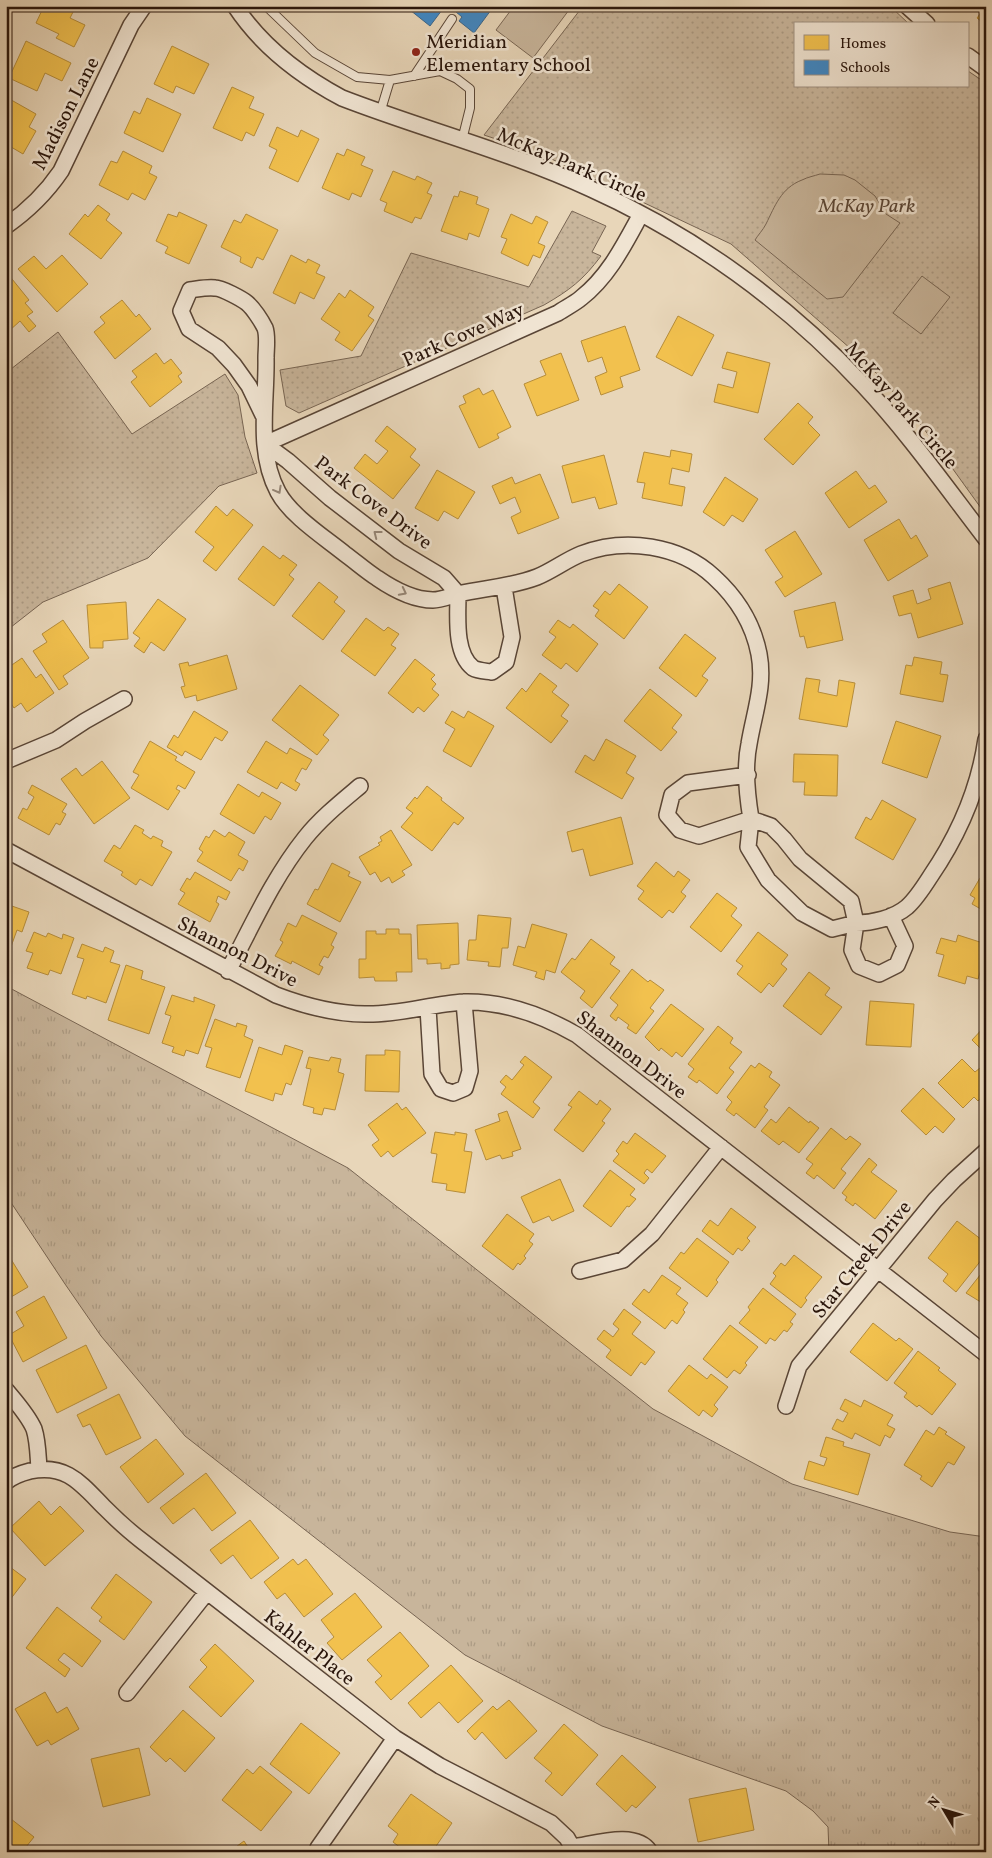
<svg xmlns="http://www.w3.org/2000/svg" width="992" height="1858" viewBox="0 0 992 1858" font-family="Vollkorn,serif">
<style>
.grass{fill:url(#grass-tufts);stroke:#786553}
.park{fill:url(#park-dots);stroke:#786553}
.garden{fill:#c8b59b;stroke:#786553}
.homes{fill:#f2c14e;stroke:#b68d3a}
.schools{fill:#3f88c5;stroke:#38668d}
.lines{fill:none;stroke-linecap:round;stroke-linejoin:round}
.lane-casing{stroke:#594536;stroke-width:10}
.street-casing{stroke:#594536;stroke-width:18}
.lane{stroke:#f0e4d2;stroke-width:8}
.street{stroke:#f0e4d2;stroke-width:15}
.oneway{stroke:#968778}
.poi-dot{fill:#8f2418;stroke:#f0e4d2;stroke-width:2}
.labels{text-anchor:middle;stroke-width:5;stroke-linejoin:round;paint-order:stroke}
.poi-label{font-size:20px;fill:#29150b;stroke:#f0e4d2;text-anchor:start}
.street-label{font-size:20px;fill:#29150b;stroke:#f0e4d2}
.park-label{font-size:20px;font-style:italic;fill:#594536;stroke:#f0e4d2}
</style>
<defs>
<pattern id="grass-tufts" width="24" height="20" patternUnits="userSpaceOnUse" patternTransform="scale(1.25)"><rect width="24" height="20" fill="#c8b59b"/><path d="M3 7l-1-3M5 7V3M7 7l1-3M15 17l-1-3M17 17v-4M19 17l1-3" fill="none" stroke="#ac9b84"/></pattern>
<pattern id="park-dots" width="8" height="8" patternUnits="userSpaceOnUse" patternTransform="scale(1.25)"><rect width="8" height="8" fill="#c8b59b"/><path d="M2 2h.1M6 6h.1" fill="none" stroke="#ac9b84" stroke-width="1.8" stroke-linecap="round"/></pattern>
</defs>
<rect width="100%" height="100%" fill="#e8d6b9"/>
<filter id="stains"><feTurbulence type="fractalNoise" baseFrequency=".004" numOctaves="4"/><feColorMatrix values="0 0 0 0 .2 0 0 0 0 .09 0 0 0 0 .02 0 0 0 .5 -.17"/></filter>
<radialGradient id="worn" r=".72"><stop offset=".6" stop-color="#630" stop-opacity="0"/><stop offset="1" stop-color="#630" stop-opacity=".3"/></radialGradient>
<path class="grass" d="M6,986l342,182 305,241 139,75 158,48 36,5v315h-157l-1,-25 -15,-16 -27,-20 -184,-65 -137,-71 -280,-219 -84,-100 -36,-52 -59,-89z"/>
<path class="park" d="M583,6h307l19,18h-113v62h172v-15l18,12v432l-72,-100 -47,-52 -136,-119 -190,-90 -57,-19z
M572,211l34,15 -14,26 9,4c-18,24 -31,34 -57,49l-245,108 -13,-7 -6,-36 81,-14 50,-103 118,34z
M58,332l74,102 93,-60 13,21 7,42 12,36 -38,13 -71,72 -105,44 -37,29v-258z"/>
<path class="garden" d="M514,6h58l-39,52 -37,-28z
M820,174l24,1 11,5 20,16 11,18 14,9 -57,74 -16,2 -72,-59c3,-5 8,-10 11,-16 9,-18 15,-36 36,-44 6,-3 12,-4 18,-6z
M922,276l28,21 -29,37 -28,-21z"/>
<path class="homes" d="M44,6h32l-6,12 15,7 -11,22 -18,-9 3,-4 -23,-11z
M986,6v19l-9,-7z
M26,41l45,22 -9,18 -17,-8 -8,18 -28,-13z
M172,46l37,18 -15,30 -18,-8 -3,7 -19,-9z
M232,87l22,10 -5,11 15,6 -10,22 -8,-4 -4,9 -29,-13z
M6,97l30,17 -7,13 7,4 -13,23 -17,-10 3,-7 -3,-2z
M147,98l34,16 -18,38 -39,-19 10,-22 6,3z
M277,127l21,10 3,-7 18,9 -21,43 -29,-14 8,-18 -8,-4z
M347,149l18,8 -4,8 12,5 -12,27 -9,-4 -3,7 -27,-12 15,-35 7,3z
M123,151l29,15 -3,7 8,4 -12,23 -13,-7 -4,7 -29,-15 12,-24 6,2z
M393,171l22,9 2,-4 15,7 -5,10 5,2 -11,24 -6,-2 -3,6 -28,-12 3,-8 -7,-3z
M460,191l18,6 -2,7 13,5 -10,28 -10,-4 -2,7 -26,-9 13,-35 4,1z
M98,205l12,9 -4,6 16,13 -21,26 -32,-25 16,-20 3,3z
M179,212l28,13 -18,39 -24,-11 3,-6 -12,-6 12,-27 9,3z
M246,214l32,16 -15,30 -6,-3 -5,11 -12,-6 1,-5 -20,-10 13,-27 7,3z
M511,214l21,10 4,-8 12,6 -10,21 7,3 -5,12 -7,-3 -5,11 -27,-13 6,-14 -6,-2z
M62,255l26,29 -31,28 -39,-43 16,-13 12,13z
M291,255l15,8 2,-4 12,6 -4,8 9,4 -11,22 -14,-7 -5,12 -22,-11z
M8,274l21,26 -4,3 8,9 -6,4 9,10 -7,6 -9,-11 -11,10 -3,-4z
M350,290l24,17 -6,9 6,4 -22,31 -17,-11 5,-8 -19,-13 18,-26 6,5z
M122,300l14,17 3,-3 12,15 -36,30 -21,-27 11,-9 -5,-6z
M678,316l36,19 -22,41 -36,-19z
M625,326l15,44 -20,7 3,10 -22,8 -6,-18 12,-5 -5,-15 -14,5 -7,-21z
M727,352l43,11 -12,50 -44,-11 4,-18 15,4 4,-16 -15,-4z
M156,353l8,11 7,-5 11,14 -4,3 4,6 -32,25 -19,-25 6,-5 -5,-6z
M561,353l18,47 -42,16 -13,-32 22,-9 -6,-14z
M479,388l4,7 10,-5 18,37 -14,7 2,4 -20,10 -20,-42 7,-3 -3,-7z
M798,403l15,14 -5,6 12,12 -27,30 -29,-26z
M387,426l29,23 -6,8 10,8 -27,34 -39,-31 11,-14 12,10 11,-13 -13,-10z
M671,450l21,4 -3,18 -17,-4 -3,16 16,3 -3,19 -40,-8 3,-15 -8,-1 7,-30 26,5z
M604,455l13,49 -18,5 -4,-12 -23,6 -10,-37z
M437,470l38,22 -17,27 -14,-8 -6,10 -23,-13z
M856,471l13,18 6,-4 12,17 -38,26 -24,-35z
M540,474l19,44 -41,16 -7,-17 10,-5 -6,-15 -15,7 -8,-18 20,-9 3,7z
M725,477l33,22 -15,23 -11,-7 -8,11 -21,-14z
M216,506l11,10 6,-7 20,16 -37,46 -13,-10 11,-14 -19,-15z
M899,519l12,20 5,-4 12,21 -40,25 -24,-41z
M795,531l27,43 -37,23 -10,-15 8,-5 -18,-27z
M263,546l17,13 3,-4 14,10 -8,10 5,4 -20,27 -36,-27z
M319,582l19,15 -4,5 11,9 -22,29 -31,-24z
M950,582l13,42 -45,14 -7,-25 -12,3 -6,-20 20,-6 4,14 14,-5 -3,-10z
M619,584l29,23 -24,32 -29,-23 4,-6 -6,-4 12,-15 5,4z
M158,599l28,20 -22,32 -13,-9 -7,11 -10,-7 6,-8 -7,-5z
M126,602l2,37 -25,2v7h-13l-3,-43z
M835,602l8,38 -36,8 -3,-12 -4,1 -6,-26z
M366,618l18,13 4,-4 11,7 -8,11 5,3 -21,28 -34,-25z
M63,620l26,38 -26,18 5,8 -9,6 -26,-39 14,-9 -5,-8z
M558,620l12,8 3,-4 25,20 -21,28 -11,-9 -5,6 -19,-14 14,-18 -7,-5z
M685,634l31,24 -14,18 6,4 -12,17 -37,-29z
M227,655l10,34 -40,12 -1,-6 -11,3 -4,-11 4,-1 -6,-22 9,-2 1,4z
M914,657l28,5 -2,12 8,1 -5,27 -43,-8 6,-29 6,1z
M22,658l14,20 5,-4 13,19 -27,19 -6,-9 -7,5 -8,-12v-27z
M415,659l20,16 -4,4 5,5 -4,5 7,6 -15,17 -6,-5 -5,6 -25,-20z
M540,673l17,13 -5,6 17,13 -8,11 7,5 -17,22 -45,-35 16,-20 4,4z
M806,678l14,2 -2,12 19,4 2,-16 16,3 -8,44 -48,-8z
M300,685l39,30 -16,20 6,5 -12,15 -45,-35z
M650,689l32,26 -10,13 5,4 -16,19 -37,-30z
M194,711l34,21 -6,9 -7,-4 -14,23 -16,-9 -3,5 -15,-9 7,-12 4,3z
M452,711l12,7 4,-7 26,15 -23,41 -28,-16 12,-22 -10,-6z
M896,721l45,15 -14,42 -45,-15z
M606,739l30,17 -10,17 8,5 -12,21 -47,-27 10,-17 9,6z
M150,741l27,16 -2,3 20,12 -10,17 -7,-4 -2,4 4,2 -12,19 -37,-22 8,-13 -6,-3z
M266,741l21,13 3,-6 22,12 -6,10 -4,-2 -7,13 5,3 -4,7 -15,-9 -4,7 -30,-17z
M794,754l44,1 -1,41 -33,-1 1,-13h-12z
M102,761l28,37 -36,26 -33,-45 15,-11 6,8z
M238,784l21,13 3,-5 19,11 -10,17 -6,-4 -11,18 -34,-20z
M32,785l35,19 -5,8 4,2 -6,11 -4,-2 -7,12 -31,-17 5,-10 4,2 7,-13 -6,-4z
M427,786l15,12 -1,2 23,18 -6,7 -4,-3 -22,29 -31,-24 12,-14 -7,-5 9,-11 2,2z
M882,800l34,19 -23,41 -38,-22 11,-21 5,3z
M621,817l12,47 -43,12 -7,-27 -11,3 -5,-20z
M135,825l9,5 -2,3 9,6 2,-3 10,5 -2,5 11,6 -20,34 -12,-7 -4,6 -15,-10 2,-3 -19,-11 10,-16 6,4z
M214,830l11,7 4,-5 16,10 -7,13 10,6 -5,10 -4,-3 -8,13 -34,-20 6,-9 -4,-3 7,-13 3,2z
M391,830l21,35 -10,6 3,4 -13,8 -3,-6 -8,5 -6,-10 -5,3 -11,-18 21,-12 -2,-2 4,-2 -2,-4z
M656,862l18,15 4,-6 12,9 -9,12 5,4 -13,17 -4,-3 -7,8 -24,-19 6,-8 -7,-5z
M332,863l18,9 -2,4 13,6 -21,40 -33,-18 8,-15 3,1z
M195,872l35,20 -4,8 -8,-4 -2,6 3,2 -9,18 -32,-18 7,-11 -5,-3 7,-12 3,2z
M980,878l6,4v30l-14,-8 3,-6 -5,-3z
M717,893l20,15 -6,8 11,9 -21,27 -31,-25z
M6,898l4,2 -1,5 20,7 -7,20 -5,-2 -9,25 -2,-1z
M302,915l35,18 -6,12 3,2 -6,11 -4,-2 -5,9 4,2 -4,8 -27,-14 -1,3 -16,-8 8,-14 -3,-2 8,-17 8,4z
M478,915l33,3 -3,30h-6l-2,19 -12,-1 1,-4 -22,-2 2,-20h7z
M458,923l1,41 -9,1v3l-9,1v-6l-14,1v-5h-9l-1,-34z
M532,924l35,10 -12,39 -9,-3 -2,10 -9,-3 2,-5 -24,-7 5,-19 7,2z
M386,929h13v5h12l1,38h-16l1,9h-22l-1,-4 -15,1v-19h7v-28h10v3h10z
M34,932l12,5 2,-4 14,6 1,-5 11,4 -13,36 -11,-4 -2,5 -21,-7 6,-15 -7,-2z
M758,932l30,23 -7,9 6,5 -14,18 -4,-4 -8,10 -24,-19 6,-8 -7,-5z
M958,935l28,9v9l-8,26 -11,-3 -2,8 -27,-8 6,-21 -8,-2 5,-15 15,4z
M591,939l24,18 -5,7 10,7 -28,37 -12,-10 5,-7 -24,-19 11,-14 3,2z
M82,944l21,8 2,-5 9,4 -4,11 10,3 -14,38 -19,-7 -1,3 -14,-5 12,-35 -7,-2z
M126,965l17,6 -2,8 24,8 -16,47 -41,-14z
M632,969l16,13 2,-2 14,10 -14,18 4,3 -18,23 -9,-6 2,-3 -11,-8 -2,4 -6,-5 8,-11 -8,-7z
M809,972l21,16 -5,7 17,12 -21,28 -38,-29z
M172,995l22,7v-5l21,8 -17,49 -12,-4 -2,6 -12,-4 2,-5 -12,-4 9,-27 -6,-2z
M870,1001l44,3 -3,43 -45,-2z
M671,1004l33,25 -22,28 -6,-5 -4,5 -11,-9 -2,3 -14,-14z
M215,1019l21,8 1,-4 10,3 -3,10 9,4 -13,38 -34,-11 6,-19 -7,-2z
M986,1025v29l-14,-14z
M718,1026l15,12 -3,5 12,9 -13,16 5,4 -17,22 -18,-14 -2,3 -9,-6 6,-8 -6,-5z
M285,1045l18,6 -12,34 -5,-2 -4,12 -7,-2 -2,8 -28,-10 14,-44 23,8z
M385,1050l15,1 -1,41 -34,-1 1,-36h19z
M525,1056l27,21 -19,25 7,6 -7,10 -32,-24 5,-7 -6,-5 6,-7 6,5 12,-15 -4,-3z
M309,1057l20,4 2,-4 10,2 -3,13 6,2 -9,36 -11,-2 -2,7 -9,-2 1,-5 -11,-3 8,-36 -5,-1z
M962,1059l13,13 5,-4 6,6v18l-8,9 -4,-4 -11,11 -25,-25z
M759,1063l13,9 -3,5 11,8 -16,22 4,3 -13,18 -19,-15 -2,3 -8,-6 6,-8 -5,-5 24,-32 4,3z
M923,1088l32,31 -12,14 -8,-7 -9,9 -25,-24z
M579,1091l18,14 3,-5 11,9 -9,12 3,2 -22,29 -29,-22 18,-23 -4,-2z
M397,1103l5,7 4,-3 20,26 -33,24 -5,-6 -7,6 -9,-12 7,-5 -11,-15z
M789,1107l20,16 1,-2 9,7 -20,25 -16,-12 -4,4 -18,-14 10,-12 5,4z
M507,1111l14,38 -9,3 1,4 -11,3 -2,-4 -14,5 -11,-30 25,-9 -2,-7z
M831,1128l15,12 4,-4 11,8 -20,25 5,4 -12,16 -17,-14 -3,4 -8,-6 7,-9 -7,-5z
M435,1132l20,3v-3l12,2 -3,17 8,1 -7,41 -19,-3 1,-6 -15,-2 5,-28 -6,-1z
M635,1133l31,23 -14,17 -5,-4 -3,4 5,5 -5,6 -31,-23 6,-7 -3,-3 7,-10 4,3z
M869,1158l8,7 -6,7 26,19 -22,28 -20,-16 -2,3 -8,-6 2,-3 -5,-4z
M610,1170l25,19 -5,6 6,4 -7,8 -2,-1 -16,21 -28,-21z
M560,1179l14,32 -22,10 -3,-5 -16,7 -12,-26z
M731,1208l25,19 -9,11 3,3 -8,10 -4,-3 -5,7 -31,-24 8,-11 8,6z
M507,1214l27,20 -5,7 4,3 -9,12 2,2 -6,7 -2,-2 -5,7 -31,-24z
M957,1221l29,22v11l-30,38 -13,-11 5,-7 -20,-16z
M697,1238l32,24 -13,18 2,2 -11,15 -38,-29 12,-16 3,2z
M6,1251l22,36 -22,13z
M794,1255l28,22 -17,21 2,2 -6,8 -31,-24 6,-8 -3,-3 8,-10 4,3z
M984,1270l2,1v43l-6,-4 4,-6 -18,-11z
M662,1275l19,13 -5,6 12,9 -5,7 2,2 -8,12 -5,-4 -7,9 -33,-25 12,-15 5,4z
M763,1288l33,26 -6,8 3,2 -6,8 -3,-2 -9,11 -5,-3 -4,6 -27,-21 11,-13 -2,-3z
M44,1296l23,42 -44,24 -14,-27 15,-9 -8,-14z
M624,1309l17,13 -9,12 23,18 -10,13 -4,-3 -10,14 -25,-19 5,-7 -14,-11 7,-9 9,7 6,-8 -6,-5z
M873,1323l23,18 3,-3 14,11 -26,32 -37,-29z
M730,1325l28,22 -13,16 2,2 -7,9 -6,-4 -7,8 -24,-19z
M86,1345l21,43 -50,25 -21,-43z
M918,1351l22,17 -2,2 18,14 -24,31 -13,-10 -2,2 -13,-10 3,-4 -13,-10z
M689,1365l18,14 4,-5 17,13 -14,18 4,4 -6,8 -9,-7 -4,6 -31,-25z
M119,1394l22,44 -35,17 -16,-31 -7,3 -6,-12z
M845,1399l16,8 3,-7 29,15 -6,10 8,4 -5,9 -5,-3 -5,11 -25,-13 -3,6 -20,-10 5,-10 6,3 5,-9 -8,-4z
M939,1427l8,5 -2,2 20,13 -11,18 -6,-3 -16,25 -12,-8 2,-3 -18,-11 22,-35 8,5z
M826,1437l18,5 -1,4 27,8 -12,41 -54,-16 5,-18 15,5 3,-8 -7,-2z
M156,1439l28,35 -36,29 -28,-36z
M206,1473l30,40 -24,18 -18,-23 -21,16 -13,-16z
M39,1501l12,14 9,-9 24,25 -39,35 -35,-38z
M250,1520l29,38 -28,21 -18,-24 -12,9 -11,-14z
M293,1559l5,6 8,-6 27,35 -29,23 -19,-24 -8,6 -13,-17z
M6,1564l20,15 -20,26z
M116,1574l36,28 -28,38 -25,-19 3,-4 -11,-9z
M355,1593l27,34 -40,33 -15,-17 7,-6 -13,-17z
M57,1607l44,34 -19,26 -18,-14 -6,7 12,9 -5,8 -39,-29z
M400,1632l29,34 -38,34 -16,-18 7,-6 -15,-16z
M215,1644l39,37 -33,36 -32,-30 18,-20 -7,-7z
M451,1665l32,36 -25,22 -19,-21 -18,16 -13,-15z
M45,1692l12,21 10,-6 12,22 -28,16 -3,-5 -11,6 -22,-37z
M509,1700l28,31 -31,28 -24,-27 -7,8 -8,-9 26,-25 4,4z
M183,1710l32,28 -30,34 -15,-14 -4,4 -16,-15z
M301,1723l39,30 -31,41 -39,-30z
M564,1724l34,31 -36,41 -17,-15 7,-8 -18,-15z
M139,1748l11,47 -47,12 -12,-48z
M622,1755l34,32 -20,21 -4,-3 -6,7 -30,-28z
M260,1766l32,26 -31,39 -39,-31 25,-31 6,5z
M746,1788l8,42 -56,12 -9,-43z
M411,1794l41,29 -20,29h-8l-3,-2 -1,2h-14l-13,-10 5,-8 -10,-8z
M6,1815l28,22 -12,15h-16z
M244,1841l7,11h-22z"/>
<path class="schools" d="M405,6h40l-15,20z
M449,6h45l-20,27 -15,-12 3,-4z"/>
<g class="lines">
<defs>
<path id="lane" d="M266,6l49,47 42,24 33,3 50,-9 17,8 13,10v19l-8,32
M414,76l38,-57
M380,113l10,-33"/>
<path id="street" d="M235,6c27,41 64,69 107,92 83,32 169,54 249,91 102,46 196,114 272,196 45,48 83,102 123,154
M907,6l20,18
M968,56l18,13
M6,226c23,-16 40,-33 55,-55l70,-146 13,-19
M263,415l-14,-29 -15,-21 -16,-17 -29,-19 -8,-18 9,-21c8,-1 17,-3 25,-2 7,0 27,11 32,15 6,5 14,17 18,25 3,8 1,21 1,30 1,44 -10,93 12,134 13,24 46,45 67,62 11,8 21,17 32,24 16,11 37,22 56,22 8,0 17,-4 25,-6 27,-6 53,-7 79,-17 15,-6 29,-17 44,-23 44,-17 99,-9 133,23 23,21 39,46 45,77 6,32 -5,59 -10,90 -5,24 -2,51 2,75l-52,17 -19,-6 -13,-15 5,-20 16,-12 60,-8
M265,444l293,-131c7,-5 16,-9 23,-15 28,-22 43,-53 60,-84
M265,444l23,17 42,37 69,53 45,27 14,16c0,22 -4,59 15,74 5,3 13,3 19,4l14,-10 6,-25 -8,-50
M6,761l50,-21 29,-19 39,-22
M751,819l20,7 13,13 16,20 51,42 5,22 -24,6 -30,-16 -34,-33 -20,-33z
M6,850l270,145c29,11 58,19 89,19 34,1 66,-10 99,-12 41,-1 78,13 113,33l409,319
M891,916l14,30 -8,19 -18,9 -20,-8 -7,-16 4,-27c16,0 38,-5 51,-16 9,-8 16,-19 23,-30 28,-41 49,-89 56,-138
M228,971c24,-45 45,-93 77,-133 16,-20 36,-36 55,-52
M428,1008l4,66 9,15 12,4 12,-5 5,-17 -6,-69
M580,1271l43,-11 29,-26 69,-87
M6,1390c10,12 22,25 28,39 4,12 4,27 5,40
M786,1406l13,-40 136,-166 19,-20 32,-29
M6,1482c7,-6 16,-9 24,-11 37,-8 52,14 75,37 12,12 24,23 37,33l253,197 45,28 111,57 16,15 8,14
M127,1693l80,-101
M573,1847c22,-3 63,-17 77,5
M318,1848l77,-110"/>
</defs>
<use href="#lane" class="lane-casing"/>
<use href="#street" class="street-casing"/>
<use href="#lane" class="lane"/>
<use href="#street" class="street"/>
</g>
<defs><path id="oneway-chevron" d="M-2-3.5L2.5 0L-2 3.5" fill="none" stroke-width="1.6" stroke-linecap="round" stroke-linejoin="round" transform="scale(1.25)"/></defs>
<g class="oneway">
<use href="#oneway-chevron" transform="translate(278 490) rotate(61)"/>
<use href="#oneway-chevron" transform="translate(377 534) rotate(-142)"/>
<use href="#oneway-chevron" transform="translate(403 592) rotate(27)"/>
</g>
<circle class="poi-dot" cx="416" cy="52" r="5"/>
<g class="labels">
<g class="poi-label">
<text x="426" y="48">Meridian<tspan x="426" dy="23">Elementary School</tspan></text>
</g>
<g class="street-label">
<text transform="translate(65 113) rotate(-63)" y="7">Madison Lane</text>
<text transform="translate(572 164) rotate(23)" y="7">McKay Park Circle</text>
<text transform="translate(463 334) rotate(-24)" y="7">Park Cove Way</text>
<text transform="translate(902 405) rotate(49)" y="7">McKay Park Circle</text>
<text transform="translate(374 502) rotate(37)" y="7">Park Cove Drive</text>
<text transform="translate(238 951) rotate(27)" y="7">Shannon Drive</text>
<text transform="translate(632 1054) rotate(37)" y="7">Shannon Drive</text>
<text transform="translate(861 1259) rotate(-51)" y="7">Star Creek Drive</text>
<text transform="translate(310 1647) rotate(38)" y="7">Kahler Place</text>
</g>
<g class="park-label">
<text x="867" y="212">McKay Park</text>
</g>
</g>
<rect width="992" height="1858" fill="none" stroke="#e8d6b9" stroke-width="25"/>
<rect x="8" y="8" width="977" height="1843" fill="none" stroke="#29150b" stroke-width="2.5"/>
<rect x="12" y="12" width="967" height="1833" fill="none" stroke="#29150b"/>
<rect x="794" y="22" width="175" height="65" fill="#f0e4d2" stroke="#a09182"/>
<rect x="804" y="35" width="25" height="15" fill="#f2c14e" stroke="#a09182"/>
<text x="840" y="48" font-size="15" fill="#29150b">Homes</text>
<rect x="804" y="60" width="25" height="15" fill="#3f88c5" stroke="#a09182"/>
<text x="840" y="72" font-size="15" fill="#29150b">Schools</text>
<g transform="translate(944 1810) rotate(308)" stroke="#f0e4d2" stroke-width="4" paint-order="stroke">
<path d="M0-4L9 19L0 12L-9 19Z" fill="#29150b"/>
<text y="-8" font-size="14" font-weight="bold" text-anchor="middle" fill="#29150b">N</text>
</g>
<rect width="100%" height="100%" filter="url(#stains)"/>
<rect width="100%" height="100%" fill="url(#worn)"/>
</svg>
